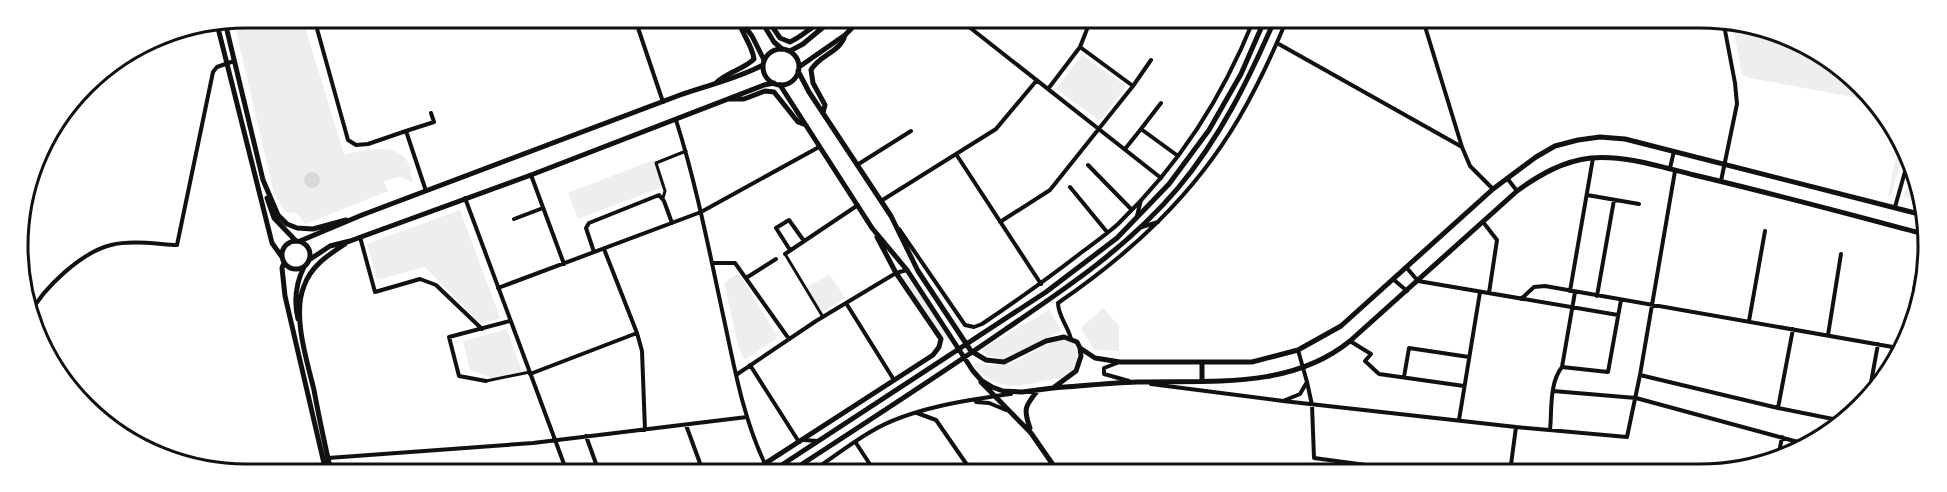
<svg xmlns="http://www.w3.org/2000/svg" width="1947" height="492" viewBox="0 0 1947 492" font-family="'IBM Plex Serif',serif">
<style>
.green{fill:#eee}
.water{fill:#d9d9d9}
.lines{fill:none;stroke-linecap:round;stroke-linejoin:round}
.pedestrian{stroke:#111;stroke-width:3}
.minor{stroke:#111;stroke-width:4}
.tertiary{stroke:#111;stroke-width:5}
.secondary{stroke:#111;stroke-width:5}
.rim{fill:none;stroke:#111;stroke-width:3}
</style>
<rect width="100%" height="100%" fill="#fff"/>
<path class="green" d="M293,18h9l42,136c26,-4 57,-15 68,17l-2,1 3,10 -13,-5 -16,4 4,10 -83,33 -8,-11 -12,-1 -11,-19 -38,-162z
M1732,20l83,29 59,52 -124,-23 -8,-3z
M1082,55l44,31 -26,35 -44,-32z
M1900,144l4,8 -13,43 -3,1 5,-26z
M653,160l10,27 -85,32 -10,-26z
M1912,169l9,18 1,14 -18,-4z
M460,210l40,108 -19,6 -56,-57 -48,13 -10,-36z
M737,274l4,2 36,60 -1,3 -30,20h-2l-6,-14 -14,-62z
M829,274l16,24 -23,14 -16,-24z
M905,275l3,2 42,63 -8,-3 -39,-59z
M1103,308l16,18v25l-25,-1 -13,-22z
M1049,310l12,20 -1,2 -57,27 -17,-4 -4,-6z
M507,329l15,43 -29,6 -23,-8 -7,-29z
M1059,340c28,-1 21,31 1,38 -36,6 -58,19 -86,-12l3,-4c39,12 48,-12 82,-22z"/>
<path class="water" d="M304 180a8 8 0 1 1 16 0a8 8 0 1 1-16 0Z"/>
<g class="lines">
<path class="pedestrian" d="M656,163l9,28 -2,7
M656,163l30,-12
M785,254l38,63
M486,381l44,-9
M702,466l19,4 1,2"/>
<path class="minor" d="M314,18l34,122 8,5 12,-1 38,-13 20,60
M635,19l28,83
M959,19l202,159
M1423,20l39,127 8,19 23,23
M1277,43l185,104
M1133,86l18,-26
M1048,89l32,-42 11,-28
M1161,103l-20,26 37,27
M676,120c21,66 34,135 49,204 10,47 19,96 40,140
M406,131l28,-9 -3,-9
M1125,149l16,-20
M956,154l85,130
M857,165l54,-34
M1088,165l43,44
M1670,168l4,-17
M531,175l33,89
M1507,178l10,13
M1721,181l16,-77 -2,-21 -12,-63
M1070,187l37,45
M1587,195l52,9
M465,198l102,274
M881,201l115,-72 41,-49
M1895,207l13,-46
M1137,216l4,-16
M514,219l29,-11
M1000,222l50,-32 83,-104 -53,-39
M1483,222l14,18 -8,53
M1142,227l16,-5
M899,229l66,96 9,2 8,-3c34,-23 68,-47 100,-72 12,-9 25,-18 36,-28 62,-60 104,-126 136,-205
M360,237l15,55 45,-13 16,6 46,44
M604,249l33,84 5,18 3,79
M790,250l-14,-22 13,-8 15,21
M594,252l-8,-24 3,-5 70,-28 5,6 8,22
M785,254l73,-49
M712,263h23l54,76
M1919,263l-5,27 7,6
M1406,267l12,14 200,34
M746,278l30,-19
M1393,279l14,12
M498,288l203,-76 118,-65
M1570,291l23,-133
M1597,296l17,-96
M1521,299l13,-12 11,-1 359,63
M846,303l48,77
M30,314c13,-26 52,-62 81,-69 20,-5 45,-1 66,0l36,-173 4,-5 17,-6
M1749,321l16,-90
M1828,335l13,-81
M1071,339c-3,-13 -13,-23 -13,-36 73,-50 136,-108 181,-185 18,-31 34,-65 48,-99
M1350,341l21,13 -6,7 14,13 85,12
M1117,363l-13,5v6l25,7
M750,365l49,77
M1562,367l46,5 13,-72
M530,374l107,-41
M736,375l80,-54 80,-48 11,-3
M1640,375l138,33 65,13
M1404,377l5,-29 60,9
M486,381l-27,-5 -10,-39 61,-16
M1307,382l5,23 2,53 104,14
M1151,384l132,17 17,-7 7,-12 -9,-32
M1553,391l83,7 173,47
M1868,399l10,-55
M1283,401l233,26 111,10 13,-62 35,-204
M976,402l13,1 17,7
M1778,408l15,-79
M917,413l19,7 36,52
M1459,420l21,-128
M1550,430c2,-19 -1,-47 12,-63l13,-75
M586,436l13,36
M803,440l15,1
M856,443l19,29
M328,458l205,-15 214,-26
M1778,458l4,-21
M684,472l17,-6 -15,-41
M811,472c20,-13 40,-29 61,-41 38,-23 96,-31 139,-37
M1510,472l6,-45"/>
<path class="tertiary" d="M760,19l14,23 8,7
M767,19l13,19 10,4c16,-7 25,-21 43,-23
M740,20l12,16 12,24
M717,82c11,-10 27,-13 37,-23 -2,-15 -13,-26 -16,-40
M780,85l92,143 35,42 66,101 9,10 10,6 11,4 19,1 31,-4 23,-17 5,-15 -1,-8 -3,-6 -13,-5 -18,4 -42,21 -18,-2 -15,-9 -53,-80 -27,-55 -82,-124 -11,-21
M729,99h15l21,-8 9,1 24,30 8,3
M823,113l2,-8 -12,-22 -2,-13c8,-15 30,-18 34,-35
M1080,348l15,10 25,4h132l46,-12 43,-24 152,-137 43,-32 19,-11 23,-6 22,-3 25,2 298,76
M1202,381v-19
M981,382l50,51 27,39
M1053,388c28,-2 56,-5 84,-6 72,-2 153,8 213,-41l167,-150c22,-16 46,-30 74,-33 35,-3 70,9 103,17 77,18 154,39 230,59
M1030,428c-7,-19 -5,-22 8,-38
M759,472l-1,-4 175,-113 6,-8 2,-8 -45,-66 -19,-36
M771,472l275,-180 71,-54 52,-54 40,-54 32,-56 24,-55
M790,472c72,-47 145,-94 216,-143 62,-42 123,-83 172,-141 42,-50 71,-109 97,-169"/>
<path class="secondary" d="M225,22l38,158 15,35 9,9 10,4 16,1 33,-9
M217,24l55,219 10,14
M763 67a18 18 0 1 1 36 0a18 18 0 1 1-36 0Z
M790,51l13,-7 30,-25
M799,67l46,-32 16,-16
M267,198l7,20 22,23
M282 255a14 14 0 1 1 28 0a14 14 0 1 1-28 0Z
M300,241l62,-26 318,-120c28,-10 57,-16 83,-30
M309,260l21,-14 20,-5 181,-66 233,-90 10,-2
M284,263l-2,5 3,28 41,176
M298,319c-4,-17 -2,-36 6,-52
M331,472c-6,-27 -12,-54 -17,-82 -7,-29 -22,-75 -10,-104 7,-20 24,-31 41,-42"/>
</g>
<path d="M0 0H1947V492H0ZM246 28H1700A218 218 0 0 1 1918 246V246A218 218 0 0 1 1700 464H246A218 218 0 0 1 28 246V246A218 218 0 0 1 246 28Z" fill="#fff" fill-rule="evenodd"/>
<path class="rim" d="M246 28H1700A218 218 0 0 1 1918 246V246A218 218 0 0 1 1700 464H246A218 218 0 0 1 28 246V246A218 218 0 0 1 246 28Z"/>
</svg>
